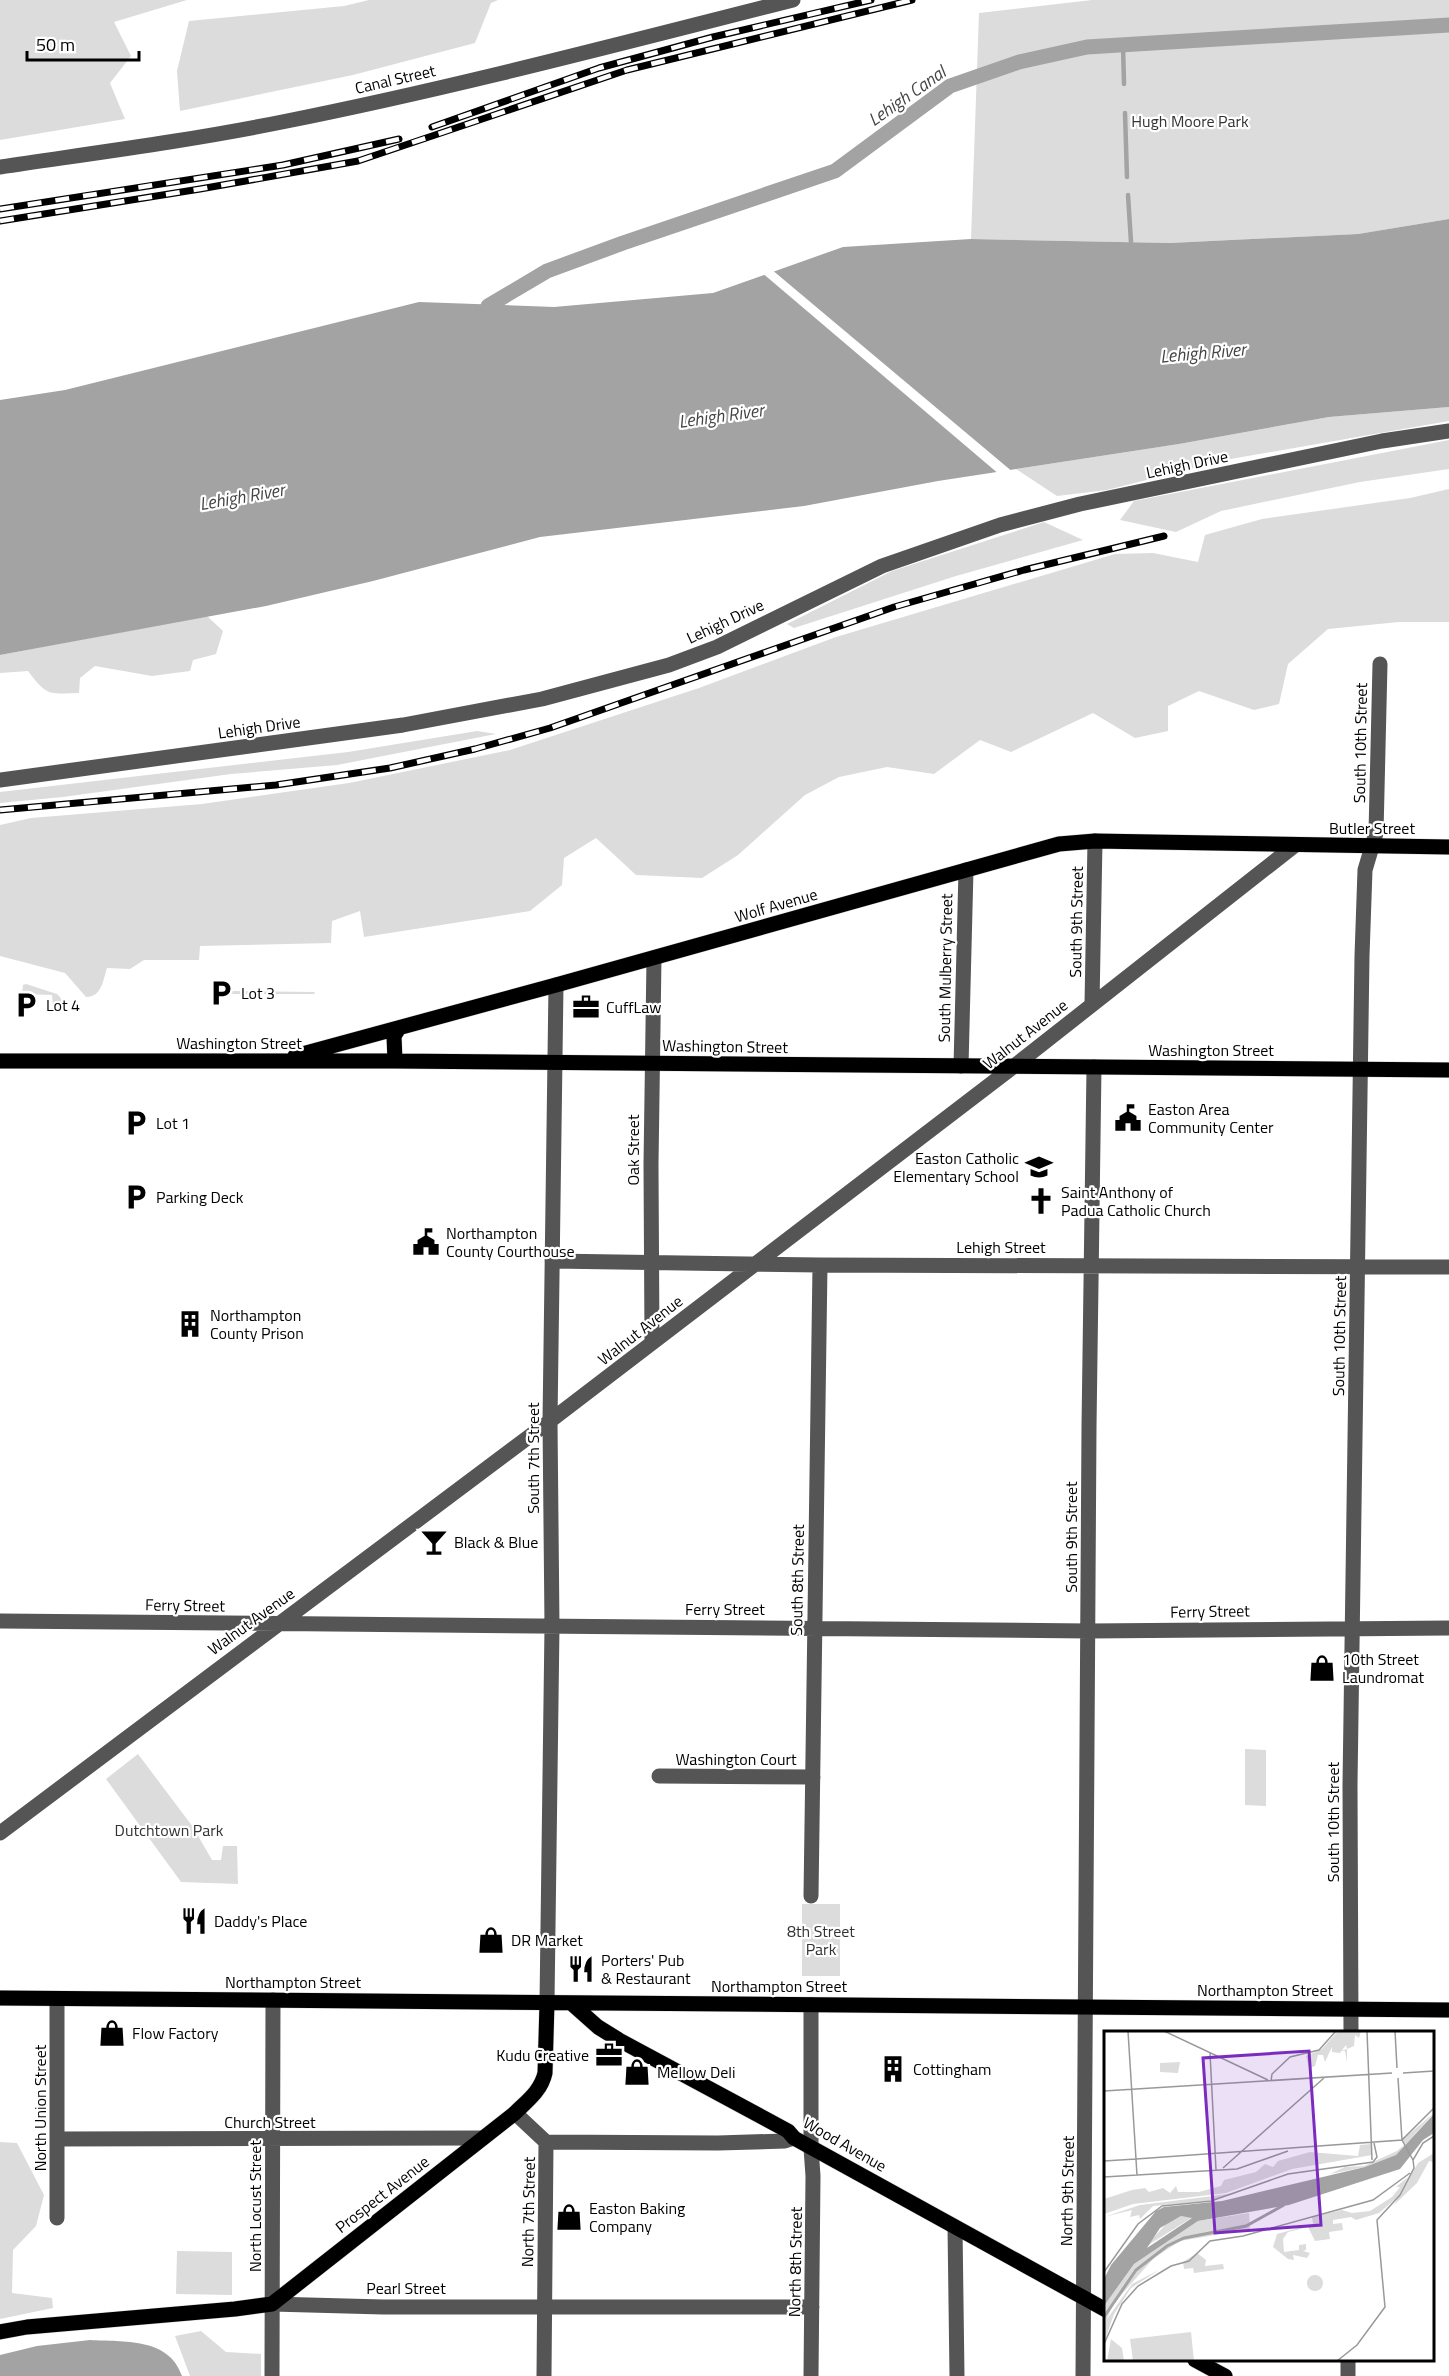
<svg xmlns="http://www.w3.org/2000/svg" width="1449" height="2376" viewBox="0 0 1449 2376" font-family="'Titillium Web',sans-serif">
<style>
.green{fill:#dcdcdc}
.water{fill:#a3a3a3}
.pier{fill:#fff}
.lines{fill:none;stroke-linecap:round;stroke-linejoin:round}
.stream{stroke:#a3a3a3;stroke-width:4.5}
.canal{stroke:#a3a3a3;stroke-width:15}
.major-casing{stroke:#dbdbdb;stroke-width:16}
.minor{stroke:#555;stroke-width:15}
.major{stroke:#000;stroke-width:15}
.rail-casing{stroke:#000;stroke-width:7}
.rail{stroke:#fff;stroke-width:4.5;stroke-dasharray:14;stroke-linecap:butt}
.labels{text-anchor:middle;stroke-width:4.5;stroke-linejoin:round;paint-order:stroke}
.street-label{font-size:16px;fill:#000;stroke:#fff}
.park-label{font-size:16px;fill:#333;stroke:#fff}
.poi-label{font-size:16px;fill:#000;stroke:#fff;text-anchor:start}
.water-label{font-size:18px;font-style:italic;fill:#444;stroke:#fff}
.inset-river{fill:none;stroke:#a3a3a3;stroke-width:3}
.inset-road{fill:none;stroke:#999;stroke-width:1.5}
.view{fill:#7b2cbf;fill-opacity:0.15;stroke:#7b2cbf;stroke-width:3}
.inset-edge{fill:none;stroke:#000;stroke-width:3}
</style>
<rect width="100%" height="100%" fill="#fff"/>
<path class="green" d="M0,0h187l-73,22 17,34 -21,27 15,36 -125,21z
M369,0h129l-7,3 -16,40 -122,32 -173,36 -3,-40 12,-50 155,-15z
M1092,0h357v219l-91,15 -188,9 -199,-4 8,-226z
M1449,407v14l-224,39 -118,30 -50,6 -41,-27 163,-25 150,-27z
M1449,440v29l-89,13 -139,29 -45,21 -56,-12 14,-19z
M1449,489v133h-50l-71,7 -40,35 -9,40 -25,6 -55,-19 -31,15v25l-33,7 -42,-25 -82,39 -31,-12 -46,34 -47,-7 -48,10 -34,18 -67,60 -36,23 -66,-3 -40,-37 -32,20 -2,27 -32,26 -166,26 -4,-26 -28,10 -1,22 -131,3 -1,14h-55l-14,9 -23,-1c-4,12 -5,29 -21,29l-21,-24 -65,-17v-131l31,-7 171,-14 147,-21 161,-33 189,-62 137,-51 279,-83 38,-1 45,9 7,-27 57,-16 148,-21z
M1044,522l39,18 -127,36 -162,52 -7,-4 105,-53z
M207,616l16,15 -7,23 -23,6 -3,11 -38,5 -57,-10 -15,12 -1,15c-31,1 -32,3 -51,-22l-28,2v-18z
M477,731l19,3 -159,31 -106,9 -168,23 -63,6v-11l348,-40z
M26,984l31,10 3,3 4,9 -2,2 -9,-1 -1,-12 -30,-1 1,-9z
M229,991l85,1h1l-1,2h-85z
M1245,1749l21,1v56l-21,-1z
M138,1754l55,73 19,33h9l2,-14h14l1,38 -57,-2 -75,-103z
M802,1904h38v72h-38z
M0,2142l17,1 27,52 -8,31 -23,24 -1,43 40,5 1,10 -53,11z
M177,2251l55,1v43l-56,-1z
M201,2331l25,21 35,2v22h-71l-15,-40z"/>
<path class="water" d="M1449,219v188l-120,10 -150,27 -241,37 -134,25 -264,31 -167,44 -107,25 -266,49v-255l65,-10 354,-88 135,5 159,-14 130,-46 128,-8 199,4 188,-9z
M90,2340c33,2 79,-3 92,36h-182v-21l37,-9z"/>
<path class="pier" d="M771,269l243,204 -14,2 -239,-203z"/>
<g class="lines">
<path class="stream" d="M1123,45l1,39
M1125,113l2,64
M1128,195l3,47"/>
<path class="canal" d="M488,306l59,-35 76,-28 212,-72 115,-85 69,-24 68,-15 362,-22"/>
<defs>
<path id="major" d="M295,1056l261,-71 503,-141 36,-3 354,6
M0,1061h395l1054,9
M395,1061l-1,-25 5,-8
M0,1998l1449,12
M571,2003l27,24 21,13 169,91 6,7 312,172
M0,2332l27,-5 208,-18 37,-5 243,-191c12,-12 26,-22 30,-40l2,-70
M1195,2360l30,16"/>
</defs>
<use href="#major" class="major-casing"/>
<path class="minor" d="M0,167c94,-14 188,-26 282,-45 171,-34 341,-79 511,-122
M0,780l403,-55 139,-26 127,-34 48,-18 165,-81 118,-41 80,-21 302,-63 67,-10
M1092,1004l3,-163
M961,1066l5,-196
M552,1261l268,4 629,2
M652,1343l-1,-179 3,-206
M0,1621l1089,10 360,-3
M659,1776l154,1
M0,1833l550,-412 463,-354 281,-221
M811,1896l9,-631
M547,2003l5,-377 -2,-205 6,-436
M811,2005v143l2,28 -2,200
M1351,2032l-1,-247 12,-829 3,-86 11,-37 4,-169
M515,2113l31,29 -2,234
M58,2139l423,-1
M546,2142l172,1 67,-2 9,-3
M57,2218v-219
M955,2227l2,149
M272,2304l111,3h429
M272,2376l1,-376
M1083,2376l6,-949 5,-360
M1348,2376v-16"/>
<use href="#major" class="major"/>
<defs>
<path id="rail" d="M432,127l167,-59 114,-31 158,-37
M0,209l283,-44 116,-26
M0,221l200,-32 158,-28 269,-91 285,-70
M0,810l276,-25 114,-17 85,-19 75,-21 344,-121 130,-37 140,-34"/>
</defs>
<use href="#rail" class="rail-casing"/>
<use href="#rail" class="rail"/>
</g>
<defs>
<symbol id="parking-bare" viewBox="-9 -9 18 18"><path d="M-3.5-5.5H1a3.5 3.5 0 0 1 0 7H-1V5.5H-3.5ZM-1-3.4V-.6H.8a1.4 1.4 0 0 0 0-2.8Z" fill="#000" stroke="#fff" stroke-width="2.5" paint-order="stroke"/></symbol>
<symbol id="office-bare" viewBox="-9 -9 18 18"><path d="M-6-3h4V-5.5h4V-3h4V5H-6ZM-1-4.5V-3h2v-1.5ZM-6 0V1H6V0Z" fill="#000" stroke="#fff" stroke-width="2.5" paint-order="stroke"/></symbol>
<symbol id="civic-bare" viewBox="-9 -9 18 18"><path d="M-.6-6.5H3V-4.5H.6V-3L4-1V1h2V6H-6V1h2V-1L-.6-3ZM-1.2 2.5V6h2.4V2.5Z" fill="#000" stroke="#fff" stroke-width="2.5" paint-order="stroke"/></symbol>
<symbol id="school-bare" viewBox="-9 -9 18 18"><path d="M0-5L7-2L0 1L-7-2ZM-4 1L0 2.5L4 1V4Q0 6-4 4Z" fill="#000" stroke="#fff" stroke-width="2.5" paint-order="stroke"/></symbol>
<symbol id="church-bare" viewBox="-9 -9 18 18"><path d="M-1.2-6h2.4v3.5h3.3v2.4h-3.3V6h-2.4V-.1h-3.3v-2.4h3.3Z" fill="#000" stroke="#fff" stroke-width="2.5" paint-order="stroke"/></symbol>
<symbol id="building-bare" viewBox="-9 -9 18 18"><path d="M-4-6H4V6H1V3H-1V6H-4ZM-2.5-4.3h1.7v1.8h-1.7ZM.8-4.3h1.7v1.8H.8ZM-2.5-1h1.7V.8h-1.7ZM.8-1h1.7V.8H.8Z" fill="#000" stroke="#fff" stroke-width="2.5" paint-order="stroke"/></symbol>
<symbol id="bar-bare" viewBox="-9 -9 18 18"><path d="M-6-5H6L.8 .8V4.5H3.5V6h-7V4.5H-.8V.8Z" fill="#000" stroke="#fff" stroke-width="2.5" paint-order="stroke"/></symbol>
<symbol id="shop-bare" viewBox="-9 -9 18 18"><path d="M-5-2.5h2.3a2.7 3.5 0 0 1 5.4 0H5L5.5 6h-11ZM-1.5-2.5h3a1.5 2.3 0 0 0-3 0Z" fill="#000" stroke="#fff" stroke-width="2.5" paint-order="stroke"/></symbol>
<symbol id="restaurant-bare" viewBox="-9 -9 18 18"><path d="M-5-6h1v4h1v-4h1v4h1v-4h1v5L-1.5 .5V6h-2V.5L-5-1ZM5-6V6H3V1.5H1.5Q1.5-4 5-6Z" fill="#000" stroke="#fff" stroke-width="2.5" paint-order="stroke"/></symbol>
</defs>
<g fill-rule="evenodd">
<use href="#parking-bare" x="202" y="974" width="38" height="38"/>
<use href="#parking-bare" x="7" y="986" width="38" height="38"/>
<use href="#office-bare" x="567" y="988" width="38" height="38"/>
<use href="#civic-bare" x="1109" y="1099" width="38" height="38"/>
<use href="#parking-bare" x="117" y="1104" width="38" height="38"/>
<use href="#school-bare" x="1020" y="1148" width="38" height="38"/>
<use href="#parking-bare" x="117" y="1178" width="38" height="38"/>
<use href="#church-bare" x="1022" y="1182" width="38" height="38"/>
<use href="#civic-bare" x="407" y="1223" width="38" height="38"/>
<use href="#building-bare" x="171" y="1305" width="38" height="38"/>
<use href="#bar-bare" x="415" y="1523" width="38" height="38"/>
<use href="#shop-bare" x="1303" y="1649" width="38" height="38"/>
<use href="#restaurant-bare" x="175" y="1902" width="38" height="38"/>
<use href="#shop-bare" x="472" y="1921" width="38" height="38"/>
<use href="#restaurant-bare" x="562" y="1950" width="38" height="38"/>
<use href="#shop-bare" x="93" y="2014" width="38" height="38"/>
<use href="#office-bare" x="590" y="2036" width="38" height="38"/>
<use href="#building-bare" x="874" y="2050" width="38" height="38"/>
<use href="#shop-bare" x="618" y="2053" width="38" height="38"/>
<use href="#shop-bare" x="550" y="2198" width="38" height="38"/>
</g>
<g class="labels">
<g class="street-label">
<text transform="translate(395 79) rotate(-13)" y="6">Canal Street</text>
<text transform="translate(1187 464) rotate(-12)" y="6">Lehigh Drive</text>
<text transform="translate(725 621) rotate(-25)" y="6">Lehigh Drive</text>
<text transform="translate(259 727) rotate(-8)" y="6">Lehigh Drive</text>
<text transform="translate(1360 743) rotate(-89)" y="6">South 10th Street</text>
<text x="1372" y="834">Butler Street</text>
<text transform="translate(776 905) rotate(-16)" y="6">Wolf Avenue</text>
<text transform="translate(1076 922) rotate(-89)" y="6">South 9th Street</text>
<text transform="translate(945 968) rotate(-89)" y="6">South Mulberry Street</text>
<text transform="translate(1025 1034) rotate(-38)" y="6">Walnut Avenue</text>
<text x="239" y="1049">Washington Street</text>
<text transform="translate(725 1046) rotate(1)" y="6">Washington Street</text>
<text x="1211" y="1056">Washington Street</text>
<text transform="translate(633 1150) rotate(-90)" y="6">Oak Street</text>
<text x="1001" y="1253">Lehigh Street</text>
<text transform="translate(640 1330) rotate(-38)" y="6">Walnut Avenue</text>
<text transform="translate(1339 1336) rotate(-89)" y="6">South 10th Street</text>
<text transform="translate(533 1458) rotate(-90)" y="6">South 7th Street</text>
<text transform="translate(1071 1537) rotate(-90)" y="6">South 9th Street</text>
<text transform="translate(797 1580) rotate(-89)" y="6">South 8th Street</text>
<text transform="translate(185 1605) rotate(1)" y="6">Ferry Street</text>
<text x="725" y="1615">Ferry Street</text>
<text transform="translate(1210 1611) rotate(-1)" y="6">Ferry Street</text>
<text transform="translate(251 1621) rotate(-36)" y="6">Walnut Avenue</text>
<text x="736" y="1765">Washington Court</text>
<text transform="translate(1333 1822) rotate(-90)" y="6">South 10th Street</text>
<text x="293" y="1988">Northampton Street</text>
<text x="779" y="1992">Northampton Street</text>
<text x="1265" y="1996">Northampton Street</text>
<text transform="translate(40 2108) rotate(-90)" y="6">North Union Street</text>
<text x="270" y="2128">Church Street</text>
<text transform="translate(845 2144) rotate(30)" y="6">Wood Avenue</text>
<text transform="translate(1067 2191) rotate(-89)" y="6">North 9th Street</text>
<text transform="translate(382 2194) rotate(-38)" y="6">Prospect Avenue</text>
<text transform="translate(255 2206) rotate(-90)" y="6">North Locust Street</text>
<text transform="translate(528 2212) rotate(-89)" y="6">North 7th Street</text>
<text transform="translate(795 2262) rotate(-89)" y="6">North 8th Street</text>
<text x="406" y="2294">Pearl Street</text>
</g>
<g class="park-label">
<text x="1190" y="127">Hugh Moore Park</text>
<text x="169" y="1836">Dutchtown Park</text>
<text x="821" y="1937">8th Street<tspan x="821" dy="18">Park</tspan></text>
</g>
<g class="poi-label">
<text x="241" y="999">Lot 3</text>
<text x="46" y="1011">Lot 4</text>
<text x="606" y="1013">CuffLaw</text>
<text x="1148" y="1115">Easton Area<tspan x="1148" dy="18">Community Center</tspan></text>
<text x="156" y="1129">Lot 1</text>
<text x="1019" y="1164" text-anchor="end">Easton Catholic<tspan x="1019" dy="18">Elementary School</tspan></text>
<text x="1061" y="1198">Saint Anthony of<tspan x="1061" dy="18">Padua Catholic Church</tspan></text>
<text x="156" y="1203">Parking Deck</text>
<text x="446" y="1239">Northampton<tspan x="446" dy="18">County Courthouse</tspan></text>
<text x="210" y="1321">Northampton<tspan x="210" dy="18">County Prison</tspan></text>
<text x="454" y="1548">Black &amp; Blue</text>
<text x="1342" y="1665">10th Street<tspan x="1342" dy="18">Laundromat</tspan></text>
<text x="214" y="1927">Daddy's Place</text>
<text x="511" y="1946">DR Market</text>
<text x="601" y="1966">Porters' Pub<tspan x="601" dy="18">&amp; Restaurant</tspan></text>
<text x="132" y="2039">Flow Factory</text>
<text x="589" y="2061" text-anchor="end">Kudu Creative</text>
<text x="913" y="2075">Cottingham</text>
<text x="657" y="2078">Mellow Deli</text>
<text x="589" y="2214">Easton Baking<tspan x="589" dy="18">Company</tspan></text>
</g>
<g class="water-label">
<text transform="translate(907 96) rotate(-35)" y="6">Lehigh Canal</text>
<text transform="translate(1203 353) rotate(-5)" y="6">Lehigh River</text>
<text transform="translate(721 416) rotate(-8)" y="6">Lehigh River</text>
<text transform="translate(242 497) rotate(-10)" y="6">Lehigh River</text>
</g>
</g>
<g transform="translate(1104 2031)">
<rect width="330" height="330" fill="#fff"/>
<path d="M234,0h23l-2,7 -4,-3 -1,11 -7,3v13l-2,-11h-4l6,-2 -1,-4 -6,8 -8,-1v-5l-7,15 -2,-7h-5l-3,11 -6,2 -3,-12 16,-7zM76,31l-2,11 -18,-1v-9zM330,82l-38,42 -31,12 -35,7 15,-7 19,-1 33,-15 7,-6 -2,-5zM267,113l1,11 -80,14 -66,24 -93,11 -29,10v-15l28,-9 13,-2 4,4 14,-4 7,5 6,-7 2,6h21l22,-6 3,-6 32,-8 9,-8 8,3 5,-6 32,-9 48,4 2,-11zM330,122v9l-5,-1 -12,22 -23,22 24,-42zM304,146l-9,19 -20,17 -23,7 -5,-3 -18,3v4l9,-1 1,7 -14,2 1,7 -15,2 -7,-14 -20,5 -5,7 1,13 15,-2v-5l7,-1v6l-3,1 7,2 -3,5 -14,-3 1,5 -6,-1 -15,-12 4,-13 36,-10 -1,-7 30,-7 10,3 18,-2 22,-14 8,-10h-4zM133,162l-23,7 -61,6 -13,13 -1,-4 -9,2 2,-7 -28,7 36,-12zM145,182l1,16 -70,12 -26,17 -41,46 -6,15 25,-35 27,-14 -28,18 -17,26 -10,29v-37l30,-42 64,-43zM77,185l12,1 -48,30 21,-23zM93,222l9,7 -1,6 18,-2 1,5 -30,4 -1,-5 -9,1 -1,-7zM203 252a8 8 0 1 1 16 0a8 8 0 1 1-16 0ZM87,301l3,29h-61l-3,-22zM7,308l11,9 2,13h-17z" fill="#dcdcdc"/>
<path d="M330,83v19l-11,7 -23,29 -111,36 -91,16 -64,43 -30,42v-27l7,-14 45,-54 8,-4 58,-6 143,-34 31,-12zM77,185l11,2 -45,30 13,-20z" fill="#a3a3a3" fill-rule="evenodd"/>
<path class="inset-river" d="M0,286l32,-47 31,-24 17,-8 62,-12 38,-21"/>
<path class="inset-road" d="M24,0l9,144M60,0l104,49M263,0l5,129M291,0l2,37M106,22l6,117M299,42l31,-2M167,50l1,-7 18,-17 29,-7 17,-19M0,60l288,-18M330,77l-32,32 11,20 10,-17 11,-7M32,128l266,-19 -4,-62M0,130l32,-2M119,137l101,-90M0,146l133,-8 51,-18M0,241l34,-48 24,-18 49,-5 77,-27 85,-12 4,-5 -3,-14M0,313l18,-40 16,-18 33,-20 18,-5 21,-20 33,-5 130,-36 37,-27M233,330l20,-16 28,-38 -8,-87 23,-25 14,-27 -1,-8"/>
<path class="view" d="M205,20l12,174 -106,8 -12,-175z"/>
<rect width="330" height="330" class="inset-edge"/>
</g>
<path d="M27 51v9h112v-9" fill="none" stroke="#000000" stroke-width="3"/>
<text x="36" y="51" font-size="18" fill="#000000" stroke="#ffffff" stroke-width="4.5" paint-order="stroke">50 m</text>
</svg>
